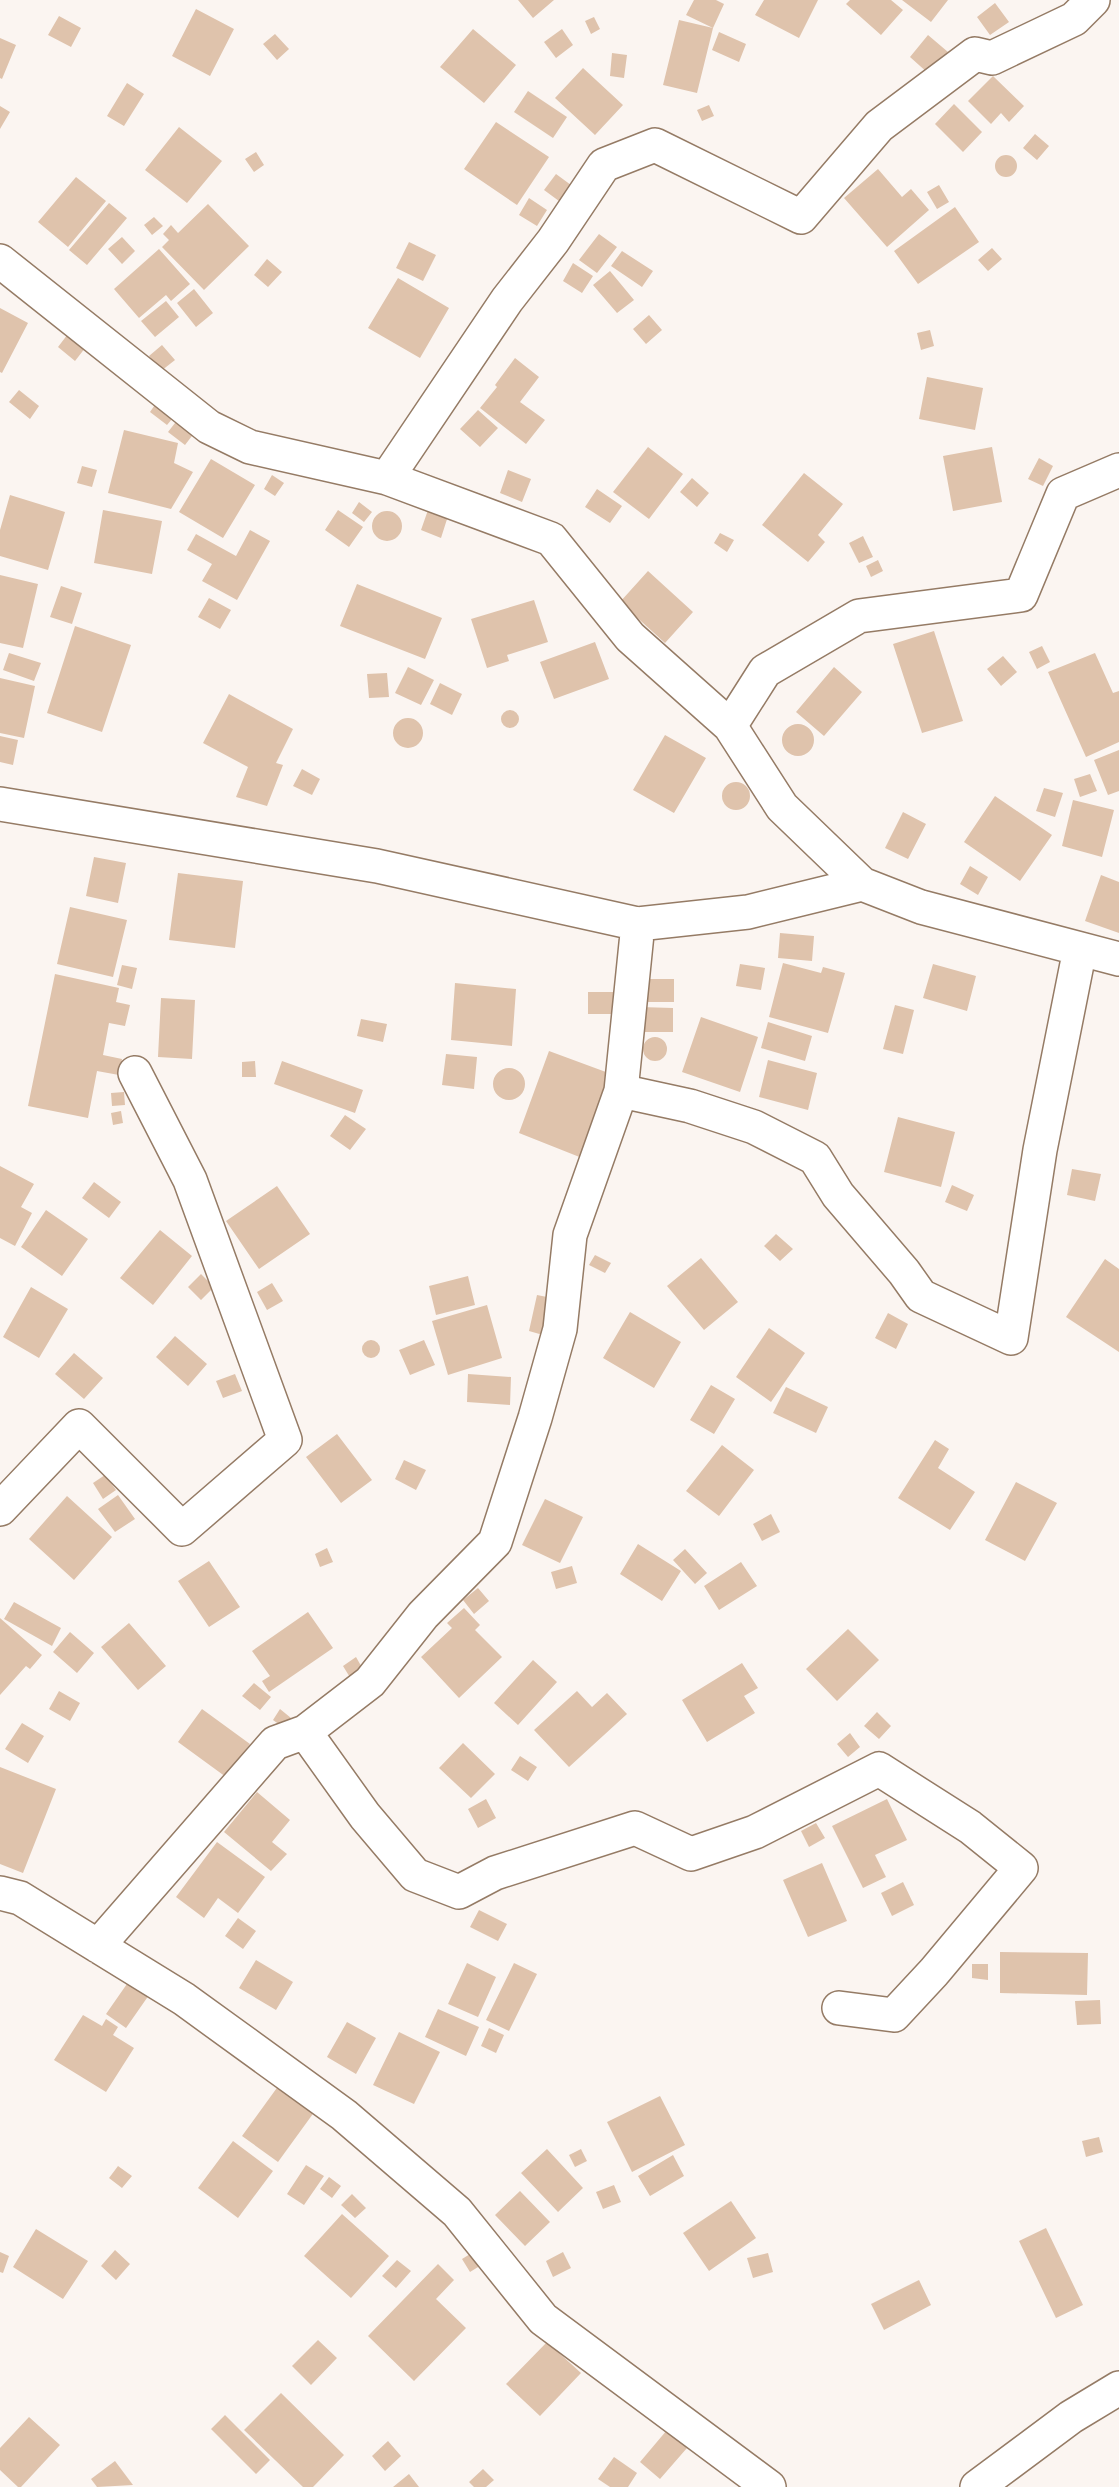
<svg xmlns="http://www.w3.org/2000/svg" width="1119" height="2487" viewBox="0 0 1119 2487" font-family="Commissioner,sans-serif">
<style>
.building{fill:#dfc3ac}
.lines{fill:none;stroke-linecap:round;stroke-linejoin:round}
.minor-casing{stroke:#957b65;stroke-width:36}
.minor{stroke:#fff;stroke-width:33}
</style>
<rect width="100%" height="100%" fill="#fbf5f1"/>
<path class="building" d="M518,0h36l-21,18z
M694,0h22l8,4 -11,24 -16,65 -34,-8 16,-65 34,8 -27,-13z
M764,0h54l-19,38 -44,-23z
M850,0h41l12,10 -22,25 -35,-31z
M902,0h46l-17,22z
M995,3l14,19 -19,13 -13,-18z
M196,9l38,20 -24,47 -38,-20z
M59,16l22,12 -10,19 -23,-12z
M594,17l6,12 -9,5 -6,-13z
M473,29l43,36 -32,38 -44,-36z
M562,29l11,16 -17,13 -12,-16z
M719,32l27,12 -7,18 -27,-12z
M275,34l14,15 -12,11 -14,-16z
M928,35l20,17 -19,22 -19,-17z
M0,38l16,7 -14,34 -2,-1z
M612,53l15,2 -3,23 -14,-2z
M583,68l40,37 -28,30 -40,-37z
M993,76l31,30 -15,16 -8,-9 -10,11 -23,-23z
M127,83l17,11 -20,32 -17,-10z
M528,91l39,26 -14,21 -39,-26z
M954,104l28,28 -19,20 -28,-28z
M709,105l5,11 -12,5 -5,-11z
M0,106l10,6 -10,17z
M496,122l53,35 -32,48 -53,-36z
M179,127l43,34 -35,42 -42,-33z
M1035,134l14,12 -12,14 -14,-12z
M256,152l8,13 -10,7 -9,-13z
M995 166a11 11 0 1 1 22 0a11 11 0 1 1-22 0Z
M878,169l24,28 9,-8 18,21 -42,37 -43,-49z
M556,174l15,11 -12,16 -15,-11z
M76,177l30,24 -38,46 -30,-25z
M939,185l10,17 -12,7 -10,-17z
M529,198l18,12 -10,16 -18,-11z
M109,203l18,15 -40,47 -18,-15z
M208,204l41,42 -45,44 -42,-43 7,-7 -6,-6 8,-9 7,8z
M955,207l24,35 -61,42 -24,-33z
M154,217l9,9 -11,9 -8,-10z
M599,234l18,13 -20,26 -18,-13z
M122,237l13,14 -13,13 -14,-15z
M409,242l27,13 -13,26 -27,-13z
M992,248l10,11 -14,12 -10,-11z
M159,249l31,35 -19,17 -5,-6 -27,23 -25,-29z
M622,251l31,20 -11,16 -31,-21z
M267,259l15,13 -14,15 -14,-12z
M573,263l20,13 -11,17 -19,-12z
M610,271l24,29 -17,13 -24,-28z
M398,278l51,30 -29,50 -52,-30z
M194,289l19,24 -17,14 -19,-24z
M166,301l13,16 -24,20 -14,-16z
M0,308l28,15 -26,50 -2,-1z
M649,315l13,15 -16,14 -13,-15z
M71,330l18,13 -14,18 -17,-14z
M930,330l4,16 -13,4 -4,-17z
M162,345l13,15 -14,11 -12,-15z
M515,358l24,19 -19,25 25,18 -19,24 -46,-36 17,-21 -2,-2z
M927,377l56,11 -8,42 -56,-11z
M19,390l20,16 -9,13 -21,-17z
M159,399l18,14 -10,12 -17,-13z
M478,410l20,18 -18,19 -20,-18z
M182,414l16,14 -13,17 -17,-13z
M124,430l54,13 -4,20 19,9 -22,37 -63,-16z
M648,447l35,27 -34,45 -36,-27z
M992,447l10,55 -49,9 -10,-55z
M1039,458l14,8 -10,20 -15,-7z
M211,459l44,26 -32,53 -44,-26z
M82,466l15,4 -5,17 -15,-4z
M508,470l23,9 -9,23 -22,-9z
M804,473l39,31 -25,31 7,7 -17,20 -46,-37z
M272,475l12,8 -9,13 -11,-7z
M692,478l17,15 -12,14 -17,-15z
M597,489l25,17 -12,17 -25,-16z
M10,495l55,17 -17,58 -48,-14v-26z
M359,502l13,10 -8,10 -12,-9z
M103,510l59,11 -10,53 -58,-11z
M338,510l25,17 -14,20 -24,-17z
M428,510l20,6 -7,22 -20,-8z
M372 526a15 15 0 1 1 30 0a15 15 0 1 1-30 0Z
M250,530l20,11 -33,59 -35,-19 10,-17 -25,-14 9,-16 40,22z
M720,533l14,7 -7,12 -13,-9z
M863,536l10,21 -14,6 -10,-20z
M878,560l5,11 -12,6 -5,-11z
M648,571l45,41 -28,31 -45,-41z
M0,575l38,9 -15,64 -23,-5z
M357,584l85,34 -17,41 -85,-33z
M61,586l21,7 -10,31 -22,-7z
M209,598l22,12 -11,19 -22,-12z
M534,600l14,42 -41,13 2,6 -22,7 -16,-49z
M75,626l56,19 -29,87 -55,-19z
M934,631l29,90 -41,12 -29,-89z
M595,642l14,37 -55,20 -14,-37z
M1042,646l8,16 -13,7 -8,-17z
M9,653l32,10 -7,18 -31,-11z
M1095,653l18,40 6,-2v51l-33,15 -38,-85z
M1003,656l14,16 -16,14 -14,-17z
M408,667l26,13 -13,25 -26,-12z
M834,667l28,25 -38,44 -28,-24z
M387,673l2,24 -20,1 -2,-24z
M0,678l35,8 -11,52 -24,-5z
M440,683l22,11 -10,21 -22,-11z
M229,694l64,35 -17,34 7,2 -16,41 -31,-9 12,-30 -45,-24z
M501 719a9 9 0 1 1 18 0a9 9 0 1 1-18 0Z
M393 733a15 15 0 1 1 30 0a15 15 0 1 1-30 0Z
M782 740a16 16 0 1 1 32 0a16 16 0 1 1-32 0Z
M665,735l41,23 -32,55 -41,-23z
M0,736l18,4 -5,25 -13,-3z
M1119,750v41l-11,4 -14,-35z
M302,769l18,10 -8,16 -19,-9z
M1090,774l7,17 -17,6 -6,-18z
M722 796a14 14 0 1 1 28 0a14 14 0 1 1-28 0Z
M1044,788l19,5 -8,24 -19,-6z
M995,796l57,39 -32,46 -56,-39z
M1073,800l41,10 -12,47 -40,-11z
M903,812l23,12 -18,35 -23,-11z
M94,857l32,6 -8,40 -32,-7z
M970,866l18,11 -10,18 -18,-11z
M178,873l65,8 -8,67 -66,-8z
M1101,875l18,7v51l-34,-12z
M70,907l57,13 -14,57 -56,-13z
M780,933l34,3 -2,25 -34,-3z
M783,963l38,10 2,-6 22,6 -17,60 -59,-16z
M740,964l25,4 -4,22 -25,-4z
M933,964l43,12 -9,35 -44,-13z
M122,965l15,3 -5,21 -15,-4z
M55,974l64,14 -3,14 14,3 -5,21 -16,-3 -6,32 19,4 -3,16 -22,-4 -9,47 -60,-12z
M637,979h37v23h-36z
M455,983l61,6 -4,57 -61,-6z
M588,992h25v22h-25z
M161,998l34,2 -3,59 -34,-2z
M895,1005l19,5 -11,44 -20,-5z
M640,1007l33,1v24h-33z
M701,1017l57,20 -18,55 -58,-20z
M361,1019l26,5 -4,18 -26,-6z
M768,1022l44,14 -7,25 -44,-13z
M643 1049a12 12 0 1 1 24 0a12 12 0 1 1-24 0Z
M549,1051l65,24 -32,83 -63,-25z
M446,1054l31,3 -3,32 -32,-4z
M768,1060l49,13 -9,37 -49,-13z
M255,1061l1,16h-14v-15z
M282,1061l81,29 -8,23 -81,-29z
M493 1084a16 16 0 1 1 32 0a16 16 0 1 1-32 0Z
M124,1092l1,13 -13,1 -1,-13z
M121,1111l2,12 -10,2 -2,-12z
M345,1115l21,14 -16,21 -20,-14z
M898,1117l57,15 -14,55 -57,-15z
M0,1166l34,18 -13,23 11,6 -17,33 -15,-8z
M1072,1169l29,5 -6,27 -28,-6z
M94,1182l27,20 -12,16 -27,-20z
M952,1185l22,10 -7,16 -22,-9z
M277,1186l33,48 -51,35 -33,-48z
M46,1210l42,29 -26,37 -41,-29z
M160,1230l32,26 -39,49 -33,-27z
M776,1234l17,15 -13,12 -16,-15z
M595,1255l16,8 -6,10 -16,-8z
M701,1258l37,44 -34,28 -37,-44z
M1105,1259l14,10v83l-53,-35z
M201,1274l13,13 -13,13 -13,-13z
M468,1276l7,29 -39,10 -7,-29z
M272,1283l11,18 -16,9 -10,-18z
M31,1287l37,22 -29,49 -36,-21z
M537,1295l15,3 -9,37 -14,-4z
M487,1305l15,53 -54,17 -16,-54z
M630,1312l51,30 -27,46 -51,-30z
M888,1313l20,11 -12,25 -21,-11z
M769,1328l36,25 -34,49 -35,-25z
M175,1336l32,28 -19,22 -32,-29z
M424,1340l11,25 -25,10 -11,-25z
M362 1349a9 9 0 1 1 18 0a9 9 0 1 1-18 0Z
M74,1353l29,25 -19,21 -29,-25z
M235,1374l7,17 -19,7 -7,-17z
M468,1374l43,3 -1,28 -43,-3z
M711,1385l24,14 -21,35 -24,-14z
M786,1387l42,20 -12,26 -43,-20z
M337,1434l35,46 -31,23 -35,-46z
M935,1440l14,9 -11,19 37,24 -25,38 -52,-32z
M722,1445l32,25 -35,46 -33,-25z
M404,1460l22,10 -10,20 -21,-11z
M105,1475l11,15 -13,9 -10,-16z
M1016,1482l41,21 -32,58 -40,-21z
M118,1495l17,24 -20,13 -17,-23z
M67,1496l45,41 -38,43 -45,-41z
M545,1499l38,18 -23,46 -38,-18z
M771,1514l9,18 -18,9 -9,-17z
M638,1544l43,27 -19,30 -42,-27z
M327,1548l6,14 -13,5 -5,-13z
M685,1549l22,24 -12,11 -22,-24z
M209,1561l31,46 -31,20 -31,-46z
M741,1562l16,24 -38,24 -15,-24z
M572,1566l5,17 -21,6 -5,-17z
M478,1588l11,13 -15,13 -11,-14z
M14,1602l47,26 -9,18 -48,-27z
M464,1608l16,17 -5,5 27,27 -43,41 -38,-41 31,-29 -5,-5z
M308,1612l25,36 -64,44 -7,-11 8,-5 -18,-25z
M0,1618l42,37 -12,14 -4,-3 -26,29z
M129,1623l37,43 -28,24 -37,-43z
M848,1629l31,31 -42,41 -31,-32z
M70,1632l24,21 -17,20 -24,-21z
M356,1657l8,14 -13,8 -8,-13z
M533,1660l24,22 -39,43 -24,-22z
M742,1663l16,25 -14,8 11,17 -48,29 -25,-42z
M254,1683l17,14 -11,13 -18,-14z
M59,1691l21,12 -10,18 -21,-12z
M577,1691l15,16 15,-14 20,21 -58,53 -35,-37z
M202,1709l48,35 -24,33 -48,-35z
M280,1709l11,9 -7,10 -11,-8z
M877,1712l14,14 -12,13 -15,-13z
M22,1723l22,13 -16,27 -23,-14z
M850,1733l10,14 -12,10 -11,-13z
M463,1743l32,31 -24,24 -32,-30z
M520,1756l17,11 -9,14 -17,-11z
M0,1767l56,22 -33,84 -23,-9z
M257,1792l33,28 -18,22 15,12 -16,17 -47,-39z
M486,1799l10,19 -18,10 -10,-19z
M887,1799l20,41 -32,15 11,22 -23,11 -31,-62z
M816,1823l9,15 -16,9 -8,-16z
M217,1842l48,35 -27,36 -20,-15 -14,20 -28,-21z
M822,1863l25,58 -39,16 -25,-57z
M903,1882l11,23 -22,11 -11,-23z
M479,1910l28,14 -9,17 -28,-14z
M238,1918l18,13 -13,18 -18,-13z
M1000,1952l88,1 -1,42 -87,-2z
M256,1960l37,22 -17,28 -37,-22z
M467,1963l29,14 -18,40 -30,-13z
M514,1963l23,11 -28,57 -23,-11z
M972,1964h16v16l-16,-2z
M129,1981l20,14 -23,33 -20,-14z
M1100,2000l1,24 -24,1 -2,-24z
M438,2009l41,18 -13,29 -41,-19z
M83,2015l19,11 4,-7 12,8 -5,8 21,13 -28,44 -52,-32z
M347,2022l29,16 -20,36 -29,-17z
M489,2028l15,7 -8,18 -15,-7z
M399,2032l41,20 -26,52 -41,-19z
M279,2085l36,26 -37,51 -36,-26z
M660,2096l25,49 -53,27 -25,-50z
M1099,2137l4,15 -17,5 -4,-16z
M233,2141l40,30 -35,47 -40,-30z
M547,2149l36,39 -25,24 -37,-39z
M581,2149l6,12 -12,6 -6,-12z
M673,2155l11,21 -34,20 -12,-20z
M306,2165l18,11 -20,29 -17,-11z
M118,2166l14,10 -10,12 -13,-10z
M329,2177l12,9 -9,12 -12,-9z
M614,2185l7,17 -18,7 -7,-17z
M520,2191l30,31 -25,24 -30,-31z
M352,2194l14,14 -11,10 -14,-13z
M731,2201l25,37 -47,33 -26,-38z
M342,2214l47,42 -38,42 -47,-42z
M1046,2228l37,77 -27,13 -37,-77z
M36,2229l52,32 -25,38 -50,-32z
M115,2250l15,14 -14,16 -15,-14z
M475,2251l8,13 -13,8 -8,-13z
M0,2252l9,4 -6,17 -3,-1z
M563,2252l8,16 -18,9 -7,-16z
M768,2253l5,19 -20,6 -6,-20z
M397,2260l14,11 -15,17 -14,-12z
M438,2264l16,16 -18,19 30,29 -52,53 -46,-45z
M919,2280l12,25 -47,25 -13,-26z
M318,2340l19,18 -26,27 -19,-19z
M547,2342l34,31 -41,43 -34,-32z
M281,2393l63,62 -31,32h-10l-59,-57z
M225,2415l45,45 -14,14 -45,-45z
M29,2417l31,28 -39,42h-3l-18,-17v-22z
M667,2430l20,18 -27,31 -20,-17z
M388,2441l13,15 -16,15 -13,-15z
M614,2457l23,16 -9,14h-18l-12,-8z
M115,2461l18,24 -36,2 -6,-8z
M483,2469l11,11 -8,7h-12l-5,-5z
M409,2474l10,13h-26z"/>
<g class="lines">
<defs>
<path id="minor" d="M0,261l209,166 41,20 137,31 164,61 79,98 100,89 52,81 80,77
M387,478l120,-178 46,-59 51,-76 51,-20 146,72 78,-91 96,-72 17,4 82,-39 19,-19
M730,726l35,-55 94,-55 162,-21 42,-101 56,-24
M0,804l377,62 261,58 110,-12 114,-28 59,23 198,52
M621,1091l69,15 64,21 61,31 23,37 66,77 17,24 90,42 29,-188 40,-201
M0,1509l79,-83 103,103 103,-89 -95,-260 -55,-107
M305,1732l60,84 50,59 44,17 36,-19 140,-45 56,26 64,-22 124,-63 91,58 51,41 -87,104 -40,43 -55,-7
M0,1893l20,5 164,101 160,116 113,97 86,107 226,168
M98,1946l177,-203 30,-11 65,-50 53,-67 72,-73 40,-124 25,-89 10,-94 51,-144 17,-167
M977,2487l94,-70 48,-29"/>
</defs>
<use href="#minor" class="minor-casing"/>
<use href="#minor" class="minor"/>
</g>
</svg>
